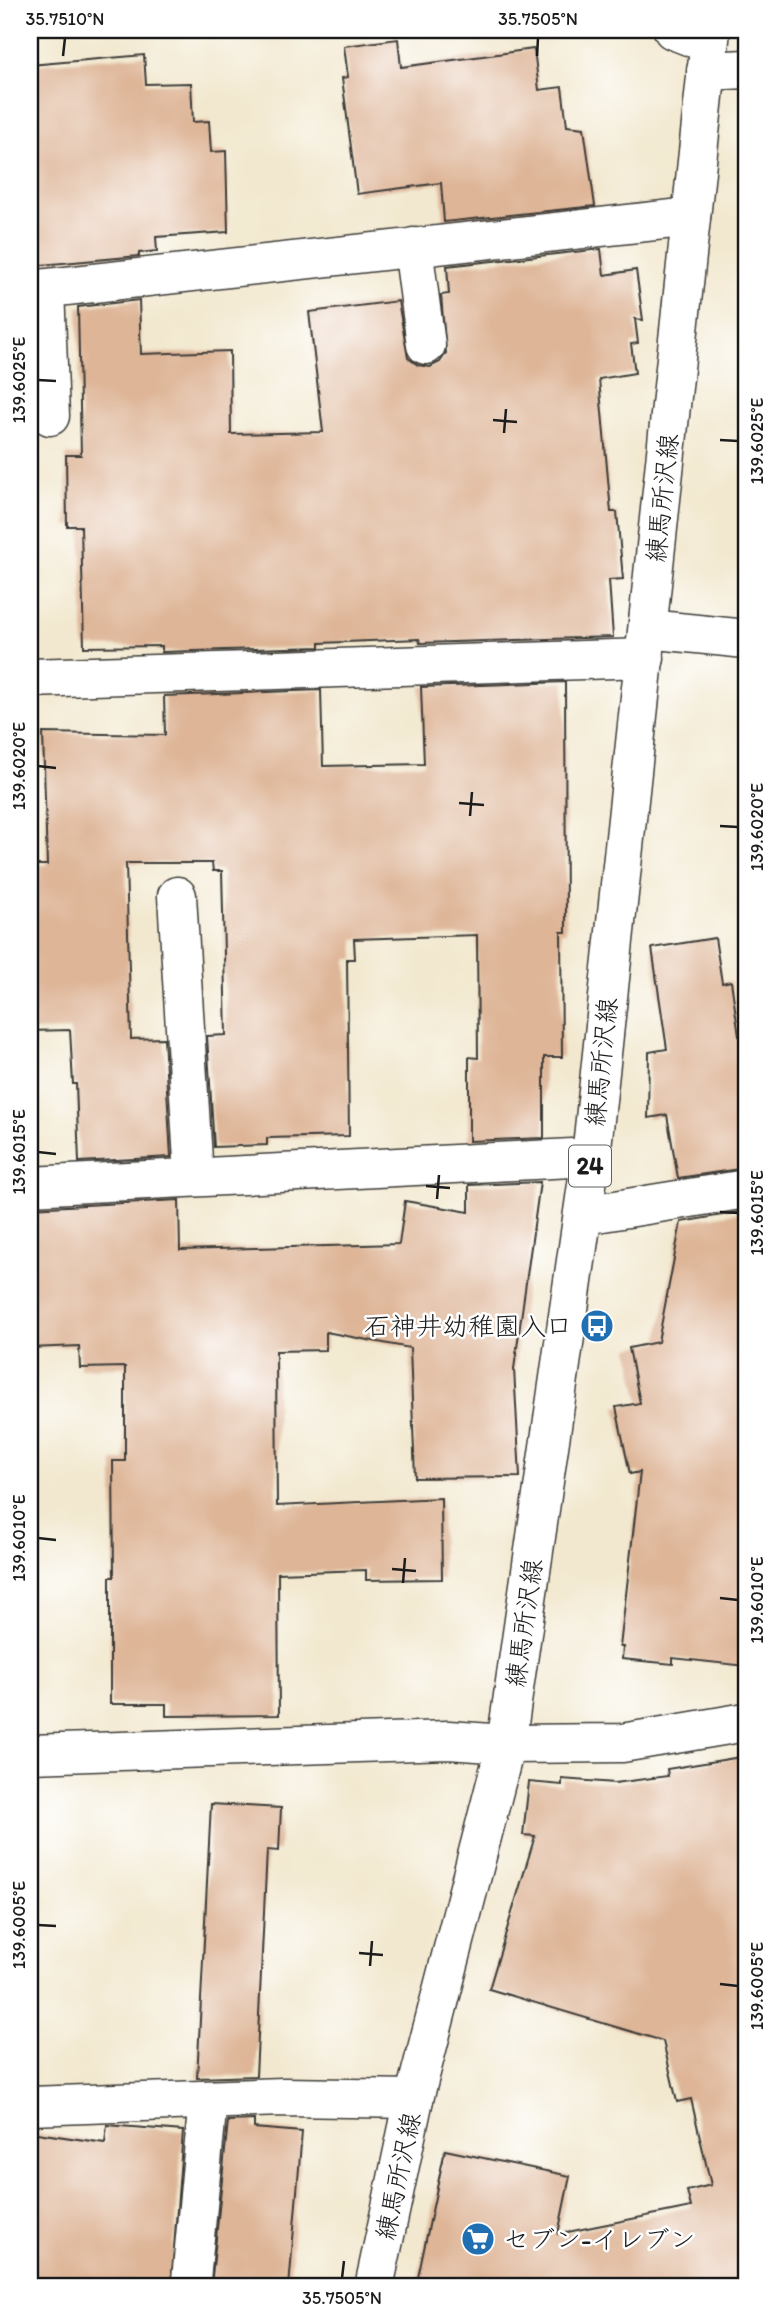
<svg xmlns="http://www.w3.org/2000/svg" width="776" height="2317" viewBox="0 0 776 2317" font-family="Itim,'Klee One',sans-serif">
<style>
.building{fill:#deb597}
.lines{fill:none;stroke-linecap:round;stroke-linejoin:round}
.minor-casing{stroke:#3c3b37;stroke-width:41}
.major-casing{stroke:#3c3b37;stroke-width:41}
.minor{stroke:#fff;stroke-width:38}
.major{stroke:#fff;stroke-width:38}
.ticks{fill:none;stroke:#1c1c1c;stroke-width:2.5}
.labels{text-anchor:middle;stroke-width:5;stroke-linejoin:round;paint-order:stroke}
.shield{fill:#fff;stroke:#606060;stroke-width:2}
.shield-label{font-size:24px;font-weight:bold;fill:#1c1c1c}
.street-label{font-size:26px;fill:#1c1c1c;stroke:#fff}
.poi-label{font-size:26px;fill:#1c1c1c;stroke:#fff;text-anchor:end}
.neatline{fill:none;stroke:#1c1c1c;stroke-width:2.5}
.ticks-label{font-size:18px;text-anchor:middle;fill:#1c1c1c}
</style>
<rect width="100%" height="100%" fill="#fff"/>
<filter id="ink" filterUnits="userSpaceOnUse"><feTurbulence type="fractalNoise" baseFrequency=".0143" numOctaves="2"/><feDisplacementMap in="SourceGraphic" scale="14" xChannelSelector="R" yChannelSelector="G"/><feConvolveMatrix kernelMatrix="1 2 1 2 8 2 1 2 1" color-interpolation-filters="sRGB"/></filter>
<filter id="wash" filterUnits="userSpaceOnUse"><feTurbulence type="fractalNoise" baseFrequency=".00686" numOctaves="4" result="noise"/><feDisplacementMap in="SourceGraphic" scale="28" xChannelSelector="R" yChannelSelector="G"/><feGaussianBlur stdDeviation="1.57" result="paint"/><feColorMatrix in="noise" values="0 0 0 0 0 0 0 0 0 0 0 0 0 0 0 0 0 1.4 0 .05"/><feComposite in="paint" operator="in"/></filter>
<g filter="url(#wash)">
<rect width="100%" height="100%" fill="#f2e8cf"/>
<g id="blocks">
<path class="building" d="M398,39l3,28 133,-18 5,41 23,-3 5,39 17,2 11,78 -151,16 -3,-39 -84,11 -15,-116 6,-1 -4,-31z
M144,55l2,29 45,-1 2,39 16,-1 2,31 15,-1 2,81 -72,5 1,14 -18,2v3l-109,10v-201z
M601,249l3,26 32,-5 7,50 -8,-1 3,24 -7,1 4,29 -36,6 12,133h6l6,67 -14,1 4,57 -193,6 -1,-4 -99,4v4l-158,5v-6l-78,1 -3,-121h-14l-1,-71h15l-3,-148 61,-7 2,54 89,-3 1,83 92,-2 -14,-120 89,-11 10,57 10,7 12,2 10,-5 6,-9 -5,-58 8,-1 -2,-28z
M565,682l1,250h-5l1,125h-18v81l-75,3v-84l9,1 -1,-123 -123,4 1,20h-8l2,177 -82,2v7l-53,2 -7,-111 19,-1 -4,-164h-9l-1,-8h-86l5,176 33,-1 7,119 -92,5 -3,-78h-3l-3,-54 -40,1v-166h17l-4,-132 122,2 -1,-39 157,-6 2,76 101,-2 -3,-77z
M715,938l7,45 9,-2 8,55 7,-1v133l-68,10 -11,-63 -19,3 1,-66 18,-3 -15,-101z
M540,1182l-26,187 6,108 -105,1 -5,-130 -84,-16v18l-50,1 1,155 164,-8 1,81 -76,1v-10l-88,3 1,142 -113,1v-12h-56v-127h4l-1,-116h12v-94l-45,1 -1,-22 -49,2v-140l149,-8 1,50 219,-6 6,-43 64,11v-27z
M746,1211v455l-73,-8v6l-51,-5 1,-12h-3l20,-175 -10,2 -14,-67 24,-4 -11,-55 29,-6 23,-120z
M741,1757l5,28v502h-330l29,-137 125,26 -12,58 133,-27 -4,-16 24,-6 -20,-86 -14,3 -14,-61 -174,-52 46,-153 -12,-1 6,-53 33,3v-6l53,4 53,-7 -1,-7z
M211,1804l70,4 -2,43 -12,-1 -11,226 -59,2z
M254,2120v8l48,4 -13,155h-78l17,-166z
M107,2125l76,6 -12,156h-141v-155l75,11z"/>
</g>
</g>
<g filter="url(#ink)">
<use href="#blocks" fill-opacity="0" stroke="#3c3b37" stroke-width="2"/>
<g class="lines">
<defs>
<path id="minor" d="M673,30l36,14
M706,71l40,-2
M413,247l13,98
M45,289l5,127
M30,290l661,-73
M648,629l98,10
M30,678l615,-20
M177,896l17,281
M30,1186l561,-29
M584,1215l162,-26
M30,1754l418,-14 58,4 116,-1 124,-21
M30,2106l254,-9 130,2
M191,2280l17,-180"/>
<path id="major" d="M374,2287l40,-188 92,-355 85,-587 120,-1127"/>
</defs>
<use href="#minor" class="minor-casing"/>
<use href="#major" class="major-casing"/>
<use href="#minor" class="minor"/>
<use href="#major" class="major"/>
</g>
</g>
<path class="ticks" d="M63,56l2,-18M537,56l1,-18M38,380l18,1M493,420l24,2M504,433l2,-24M720,440l18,1M38,766l18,2M459,803l25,2M470,816l2,-24M720,826l18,1M38,1152l18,2M426,1186l24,2M437,1199l2,-24M720,1212l18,1M38,1538l18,2M392,1569l24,2M403,1583l2,-25M720,1598l18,2M38,1925l18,1M359,1953l24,2M370,1966l2,-25M720,1984l18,2M342,2278l2,-17"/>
<defs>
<symbol id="bus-disc" viewBox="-11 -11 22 22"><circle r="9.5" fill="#1f6fb2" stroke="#fff"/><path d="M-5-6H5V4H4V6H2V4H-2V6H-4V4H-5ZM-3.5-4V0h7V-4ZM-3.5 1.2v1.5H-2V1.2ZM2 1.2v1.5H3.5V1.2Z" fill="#fff"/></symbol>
<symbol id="supermarket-disc" viewBox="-11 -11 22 22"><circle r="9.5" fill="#1f6fb2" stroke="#fff"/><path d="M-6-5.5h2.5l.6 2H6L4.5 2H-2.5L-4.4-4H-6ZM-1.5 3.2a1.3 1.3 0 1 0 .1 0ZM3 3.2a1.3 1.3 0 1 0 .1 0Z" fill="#fff"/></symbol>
</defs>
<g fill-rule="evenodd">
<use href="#bus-disc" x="578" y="1307" width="38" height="38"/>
<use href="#supermarket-disc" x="459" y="2220" width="38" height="38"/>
</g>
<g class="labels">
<rect class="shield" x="569" y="1145.5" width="42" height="41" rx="5"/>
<g class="shield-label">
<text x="590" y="1174">24</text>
</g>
<g class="street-label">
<text transform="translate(662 498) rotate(-84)" y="9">練馬所沢線</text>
<text transform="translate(601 1062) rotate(-84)" y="9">練馬所沢線</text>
<text transform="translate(524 1623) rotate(-82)" y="9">練馬所沢線</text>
<text transform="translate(398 2176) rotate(-78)" y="9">練馬所沢線</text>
</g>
<g class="poi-label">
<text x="572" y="1335">石神井幼稚園入口</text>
<text x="503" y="2248" text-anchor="start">セブン-イレブン</text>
</g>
</g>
<rect width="776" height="2317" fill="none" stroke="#fff" stroke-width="77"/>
<rect x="38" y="38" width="700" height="2240" class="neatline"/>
<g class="ticks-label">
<text x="65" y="25">35.7510°N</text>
<text x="538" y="25">35.7505°N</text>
<text transform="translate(19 380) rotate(-90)" y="6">139.6025°E</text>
<text transform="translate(757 441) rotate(-90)" y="6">139.6025°E</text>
<text transform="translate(19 766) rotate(-90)" y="6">139.6020°E</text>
<text transform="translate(757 827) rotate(-90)" y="6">139.6020°E</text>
<text transform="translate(19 1152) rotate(-90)" y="6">139.6015°E</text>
<text transform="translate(757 1213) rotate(-90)" y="6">139.6015°E</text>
<text transform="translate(19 1538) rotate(-90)" y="6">139.6010°E</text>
<text transform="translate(757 1600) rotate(-90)" y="6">139.6010°E</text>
<text transform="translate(19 1925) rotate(-90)" y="6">139.6005°E</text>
<text transform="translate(757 1986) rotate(-90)" y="6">139.6005°E</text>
<text x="342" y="2304">35.7505°N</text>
</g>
</svg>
